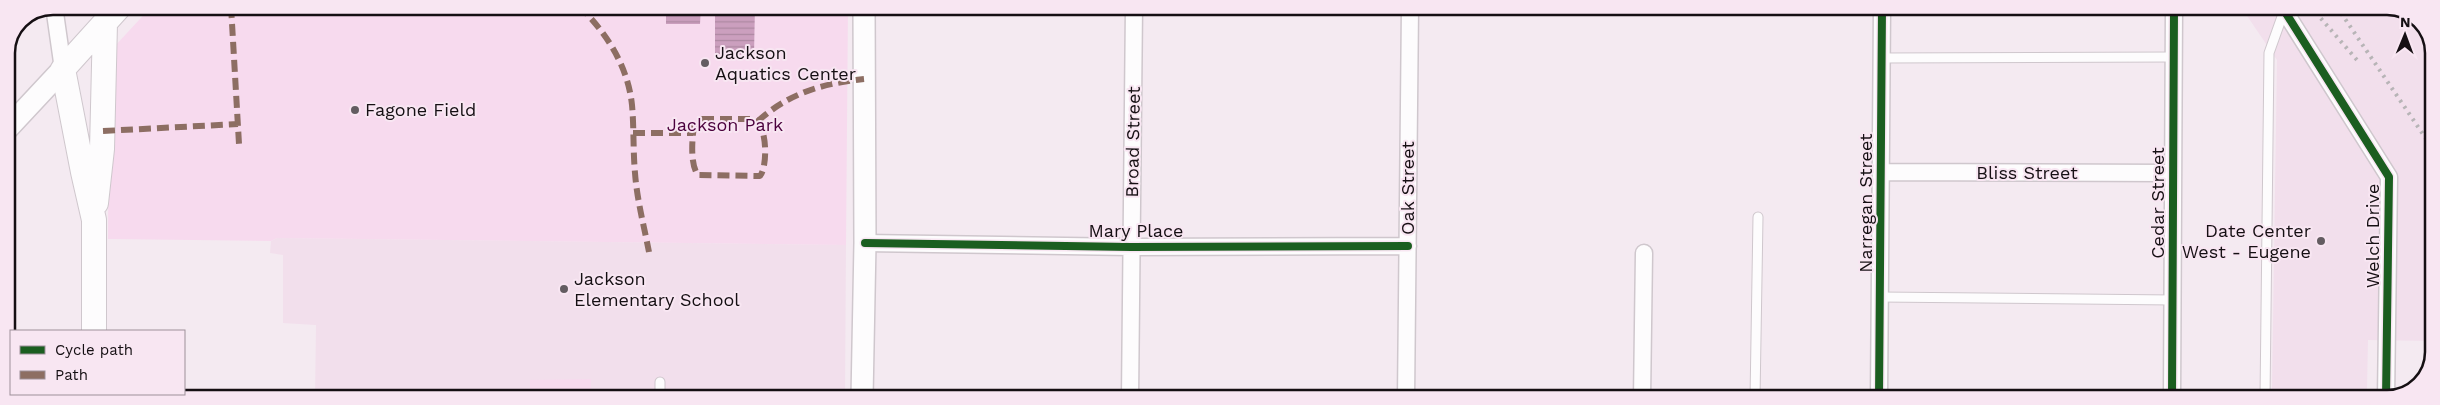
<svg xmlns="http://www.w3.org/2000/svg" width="2440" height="405" viewBox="0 0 2440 405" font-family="'Work Sans',sans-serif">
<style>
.built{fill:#f2dfec}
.park{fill:#f7daee}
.water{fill:url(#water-rules)}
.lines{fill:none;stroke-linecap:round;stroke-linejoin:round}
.service-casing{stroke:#cfc7cd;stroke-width:11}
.minor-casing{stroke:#cfc7cd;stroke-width:19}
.tertiary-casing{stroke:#cfc7cd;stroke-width:24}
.secondary-casing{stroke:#cfc7cd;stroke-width:26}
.service{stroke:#fdfcfd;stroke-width:9}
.minor{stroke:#fdfcfd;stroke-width:16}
.tertiary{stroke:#fdfcfd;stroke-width:21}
.secondary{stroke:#fdfcfd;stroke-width:24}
.rail{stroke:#b7b4b6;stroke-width:4;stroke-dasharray:2.5 5;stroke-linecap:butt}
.quiet{stroke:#8d6e63;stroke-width:6;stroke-dasharray:12 6;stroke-linecap:butt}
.cycleway-casing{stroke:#f8e6f2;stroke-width:11}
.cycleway{stroke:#1b5e20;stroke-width:8}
.poi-dot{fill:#635c61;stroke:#f8e6f2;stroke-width:2}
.labels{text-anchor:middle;stroke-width:4;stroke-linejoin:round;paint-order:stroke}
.poi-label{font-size:18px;fill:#150f13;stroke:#f8e6f2;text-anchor:start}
.park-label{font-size:18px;fill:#4b013d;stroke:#f8e6f2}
.street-label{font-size:18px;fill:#150f13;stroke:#f8e6f2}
.rim{fill:none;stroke:#150f13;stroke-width:2.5}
</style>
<defs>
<pattern id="water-rules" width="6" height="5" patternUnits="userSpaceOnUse" patternTransform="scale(1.25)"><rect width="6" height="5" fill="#cb9fbe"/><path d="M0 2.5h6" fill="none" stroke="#ad88a2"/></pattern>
</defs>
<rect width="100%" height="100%" fill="#f4eaf1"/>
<path class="built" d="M2241,7h153l26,13 13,27v294l-65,-1 -1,49h-95l5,-329z
M277,238l569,7 -1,153h-530l1,-73 -33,-2v-68l-13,-2 1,-12z"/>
<path class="park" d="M152,6h696l-2,239 -569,-7 -6,3 -163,-2 1,-170 5,-22z
M591,379v19h-61v-18z"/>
<path class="water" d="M666,6h35l-1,18h-34z
M715,6h40l-1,49 -39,-1z"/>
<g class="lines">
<defs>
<path id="service" d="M1882,58l292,-1
M1880,297l293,3
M660,398v-16
M1755,399l3,-182
M2265,399l4,-346 15,-42"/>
<path id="minor" d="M54,6l9,63
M2282,7l107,170 -3,222
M1881,172l292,1
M865,243l266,4 277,-1
M1130,399l4,-393
M1406,399l4,-392
M1642,399l2,-146
M1879,399l3,-392
M2172,399l2,-392"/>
<path id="tertiary" d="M6,130l57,-61
M862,398l3,-155 -1,-237"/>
<path id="secondary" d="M96,203l6,-54 3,-126
M94,331v-111l-11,-48 -20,-103 57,-63
M92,398v-4"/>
</defs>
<use href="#service" class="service-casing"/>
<use href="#minor" class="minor-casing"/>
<use href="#tertiary" class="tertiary-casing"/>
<use href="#secondary" class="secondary-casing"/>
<use href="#service" class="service"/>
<use href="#minor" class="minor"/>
<use href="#tertiary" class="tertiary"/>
<use href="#secondary" class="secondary"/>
<path class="rail" d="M2311,7l46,53
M2337,7l96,142"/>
<path class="quiet" d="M231,6l8,138
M579,6c27,26 49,60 53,99 2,22 1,46 3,68 2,27 9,53 14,79
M702,119h53c12,7 13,47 5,57l-62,-1c-8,-10 -6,-36 -4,-49z
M758,121c31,-28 66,-38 106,-42
M103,131l135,-7
M633,133h60"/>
<defs>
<path id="cycleway" d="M2282,7l107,170 -3,222
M865,243l266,4 277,-1
M1879,399l3,-392
M2172,399l2,-392"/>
</defs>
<use href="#cycleway" class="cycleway-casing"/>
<use href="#cycleway" class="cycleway"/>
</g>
<g class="poi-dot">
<circle cx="705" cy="63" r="5"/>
<circle cx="355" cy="110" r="5"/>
<circle cx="2321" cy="241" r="5"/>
<circle cx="564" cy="289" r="5"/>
</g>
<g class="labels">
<g class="poi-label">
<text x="715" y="59">Jackson<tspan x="715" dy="21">Aquatics Center</tspan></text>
<text x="365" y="116">Fagone Field</text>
<text x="2311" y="237" text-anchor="end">Date Center<tspan x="2311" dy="21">West - Eugene</tspan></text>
<text x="574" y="285">Jackson<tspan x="574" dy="21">Elementary School</tspan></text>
</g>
<g class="park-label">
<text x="725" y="131">Jackson Park</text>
</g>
<g class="street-label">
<text transform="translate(1133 142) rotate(-89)" y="6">Broad Street</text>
<text x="2027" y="179">Bliss Street</text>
<text transform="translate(1408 188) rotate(-90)" y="6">Oak Street</text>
<text transform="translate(1866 203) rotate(-90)" y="6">Narregan Street</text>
<text transform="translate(2158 203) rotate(-90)" y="6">Cedar Street</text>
<text x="1136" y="237">Mary Place</text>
<text transform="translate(2373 236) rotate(-90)" y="6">Welch Drive</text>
</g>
</g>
<path d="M0 0H2440V405H0ZM53 15H2387A38 38 0 0 1 2425 53V352A38 38 0 0 1 2387 390H53A38 38 0 0 1 15 352V53A38 38 0 0 1 53 15Z" fill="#f8e6f2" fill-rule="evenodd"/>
<path class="rim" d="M53 15H2387A38 38 0 0 1 2425 53V352A38 38 0 0 1 2387 390H53A38 38 0 0 1 15 352V53A38 38 0 0 1 53 15Z"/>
<rect x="10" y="330" width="175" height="65" fill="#f8e6f2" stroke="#9d9099"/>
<rect x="20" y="346" width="25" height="8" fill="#1b5e20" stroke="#9d9099"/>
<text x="55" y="355" font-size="15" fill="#150f13">Cycle path</text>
<rect x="20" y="371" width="25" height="8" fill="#8d6e63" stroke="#9d9099"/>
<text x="55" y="380" font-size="15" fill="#150f13">Path</text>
<g transform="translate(2405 35) rotate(1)" stroke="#f8e6f2" stroke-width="4" paint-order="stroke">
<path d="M0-4L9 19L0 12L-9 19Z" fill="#150f13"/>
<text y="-8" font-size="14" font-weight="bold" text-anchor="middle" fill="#150f13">N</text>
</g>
</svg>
